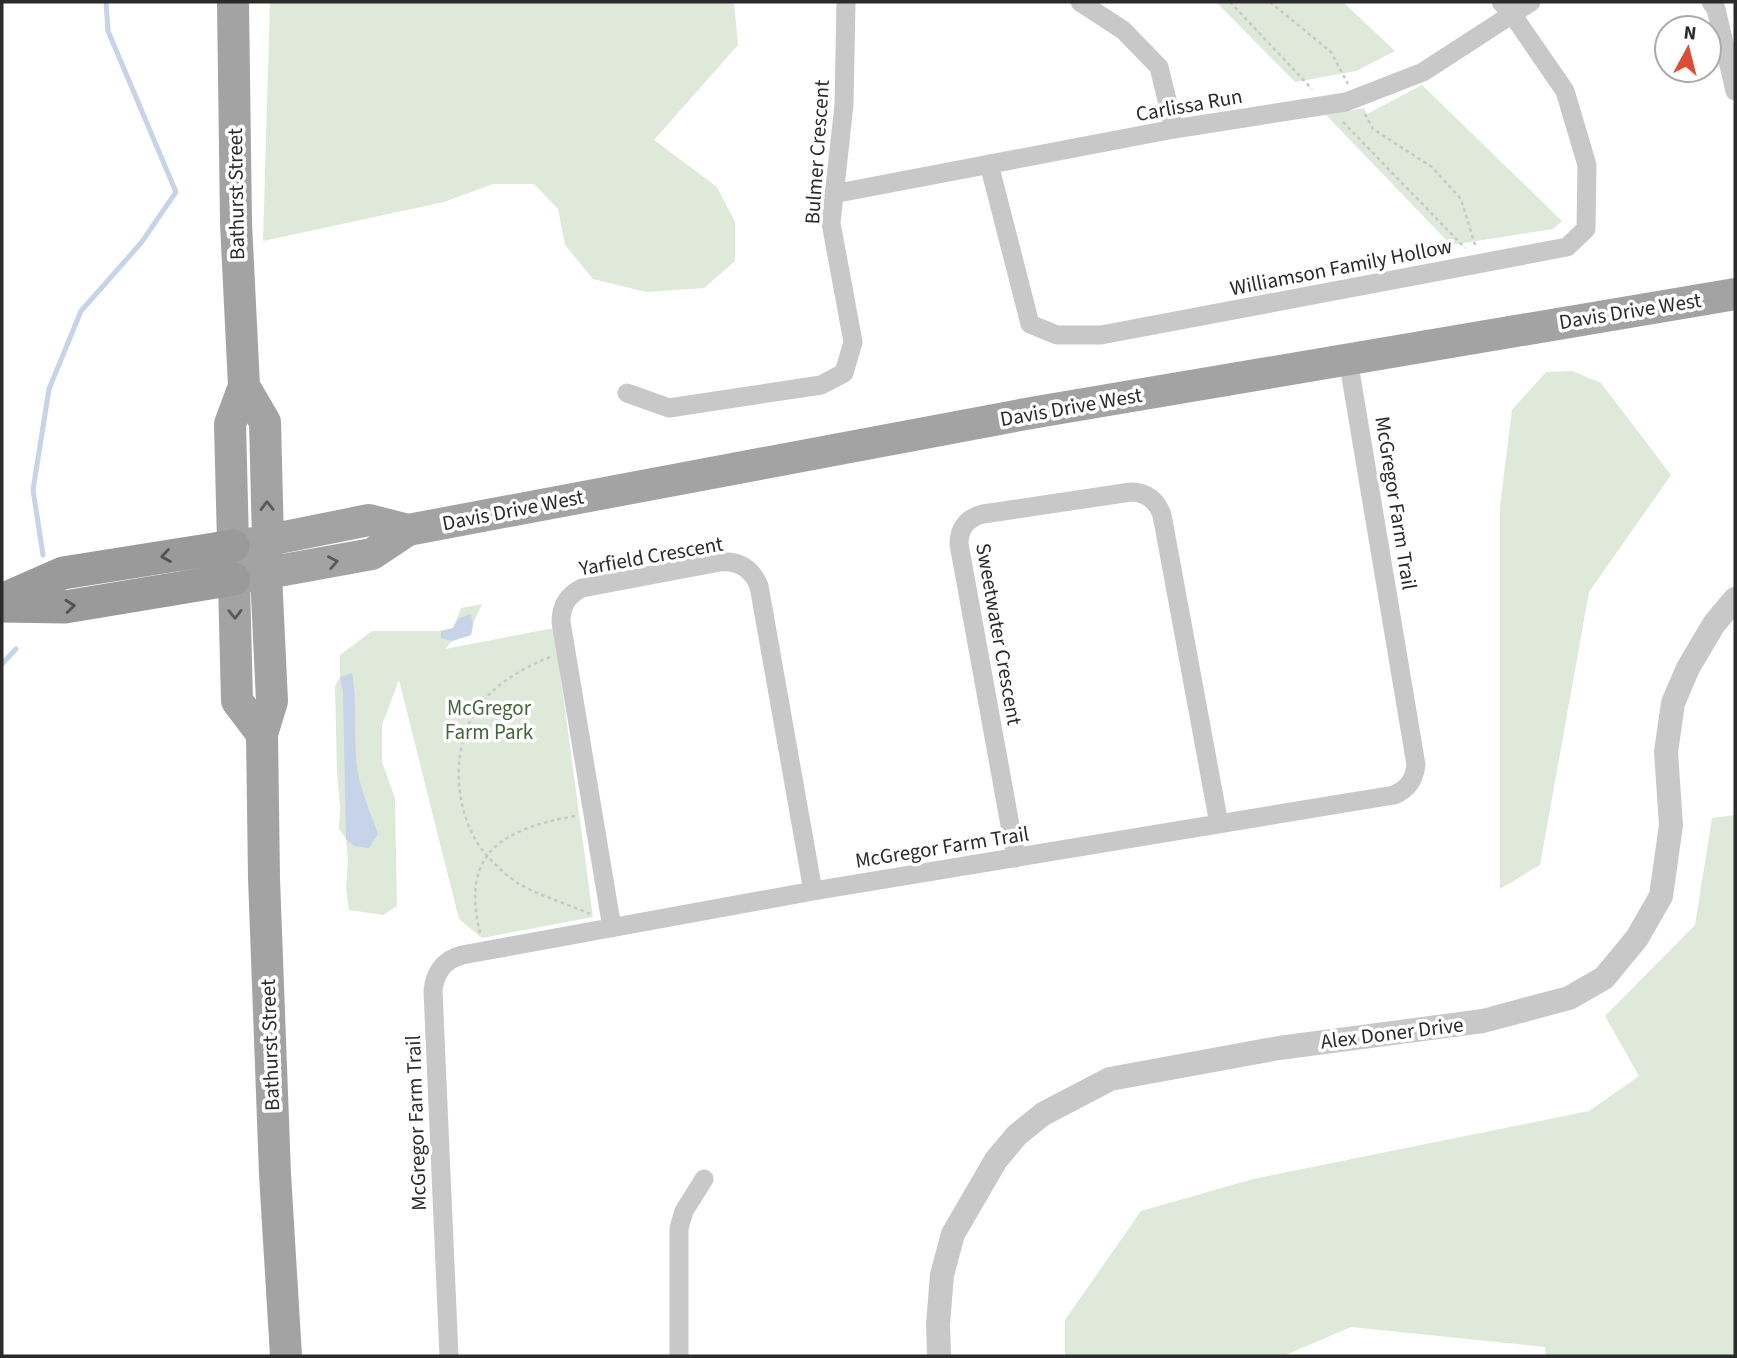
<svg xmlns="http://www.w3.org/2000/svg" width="1737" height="1358" viewBox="0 0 1737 1358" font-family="'Source Sans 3',sans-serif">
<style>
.green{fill:#dee9d9}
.water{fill:#c6d3e8}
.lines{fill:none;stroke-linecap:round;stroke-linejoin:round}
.stream{stroke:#c6d3e8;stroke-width:5}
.path{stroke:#c8c8c8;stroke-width:2.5;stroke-dasharray:3.5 3.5;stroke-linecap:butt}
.minor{stroke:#c8c8c8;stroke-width:19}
.tertiary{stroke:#c8c8c8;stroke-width:24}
.primary{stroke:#a3a3a3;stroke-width:32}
.trunk{stroke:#9a9a9a;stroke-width:33}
.oneway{stroke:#5b5b5b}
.oneway2{stroke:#525252}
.labels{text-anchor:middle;stroke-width:7;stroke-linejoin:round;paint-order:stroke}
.street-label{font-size:21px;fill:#2b2b2b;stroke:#fff}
.park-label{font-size:21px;fill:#46643c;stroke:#fff}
</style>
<rect width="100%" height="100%" fill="#fff"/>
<path class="green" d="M270,2h464l4,43 -84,95 63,47 18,35v39l-31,27 -58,4 -53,-13 -28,-34 -7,-36 -24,-25h-41l-49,18 -181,39z
M1216,2h127l52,49 -39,20 -61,11z
M1422,85l140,136 -9,8 -102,16 -125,-130 38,-7 3,6z
M1572,371l29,12 70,92 -82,117 -49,273 -40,24v-383l12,-96 34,-38z
M482,604l-9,20 -2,11 -19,6 -7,8 109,-21 39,289 -111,21 -23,-19 -60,-239 -17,45v37l13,36 2,108 -14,9 -34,-5 -3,-21 2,-29 -2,-21 -7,-10 1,-22 -3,-35 -2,-86 5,-9v-22l32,-24h69l12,-3 8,-20z
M1735,815v541h-189l-1,-9 -194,-20 -68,29h-218v-36l76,-109 112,-32 336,-68 50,-35 -34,-60 90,-91 17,-107z"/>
<path class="water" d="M471,614l2,10 -2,11 -19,6 -11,-3v-7l12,-3 6,-10z
M352,673c5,28 2,55 4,83 1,27 13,53 22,78l-9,14 -15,-2 -8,-7 -3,-147 -3,-15z"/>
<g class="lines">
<path class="stream" d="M43,555l-10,-65 16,-101 32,-78 60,-68 35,-51 -68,-161 -2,-29
M2,664l14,-15"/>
<path class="path" d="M1230,2l82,87
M1270,2l61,50 17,32
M1365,114l8,15 59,38 29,32 14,46
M1343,122l122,126
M550,657c-27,11 -52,25 -70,48 -32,41 -27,115 9,153 9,9 21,21 32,27 22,12 47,19 69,29
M480,933c-20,-82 24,-104 95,-117"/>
<path class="minor" d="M1080,2l43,28 36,37 15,62
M1711,2l5,7 19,82
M989,164l41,160 27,11h44l466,-88 19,-18 1,-64 -22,-74 -53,-77 -11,-12
M833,194l341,-65 172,-27 77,-30 108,-70
M627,393l42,15 152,-23 23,-12 9,-31 -22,-119 13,-118 2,-103
M1016,858l-57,-314c0,-16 8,-26 24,-30l148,-22c16,0 26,9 31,23l57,309
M612,928l-51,-306c0,-17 7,-27 21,-34l138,-26c19,-2 32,7 39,24l54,305
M449,1356l-16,-365c2,-19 11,-31 29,-36l351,-64 581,-96c14,-6 20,-15 22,-30l-68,-406
M679,1356v-128l5,-17 20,-32"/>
<path class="tertiary" d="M939,1356l-1,-32 4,-49 11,-41 43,-74 21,-25 26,-21 67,-35 169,-31 204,-27 86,-23 35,-20 33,-40 24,-42 10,-71 -5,-73 7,-49 15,-35 26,-44 21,-25"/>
<path class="primary" d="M233,2l3,221 8,163 -14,38 7,277 25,33
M244,386l21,36 3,119 -2,33 6,127 -10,33 2,144 11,296 11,182
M249,544l120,-24 39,10
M234,579l138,-25 36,-24 623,-117 704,-119"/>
<path class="trunk" d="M2,600l61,-27 170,-27
M2,606l63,1 169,-28"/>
</g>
<defs><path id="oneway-chevron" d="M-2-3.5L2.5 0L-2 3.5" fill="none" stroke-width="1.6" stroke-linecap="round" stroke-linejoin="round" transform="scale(1.75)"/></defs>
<g class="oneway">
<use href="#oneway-chevron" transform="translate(267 506) rotate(-91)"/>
<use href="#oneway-chevron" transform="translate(333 562) rotate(-11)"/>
<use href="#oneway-chevron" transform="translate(235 614) rotate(89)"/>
</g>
<g class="oneway2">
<use href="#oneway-chevron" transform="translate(166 556) rotate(171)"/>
<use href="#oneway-chevron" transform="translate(70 606) rotate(-6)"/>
</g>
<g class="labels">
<g class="street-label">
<text transform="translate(1189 105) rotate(-10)" y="7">Carlissa Run</text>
<text transform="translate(817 152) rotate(-86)" y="7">Bulmer Crescent</text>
<text transform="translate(236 194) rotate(-91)" y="7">Bathurst Street</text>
<text transform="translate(1341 267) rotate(-11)" y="7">Williamson Family Hollow</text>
<text transform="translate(1630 311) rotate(-9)" y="7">Davis Drive West</text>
<text transform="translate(1071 407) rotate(-10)" y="7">Davis Drive West</text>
<text transform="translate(1396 503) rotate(81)" y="7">McGregor Farm Trail</text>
<text transform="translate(513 510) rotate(-11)" y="7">Davis Drive West</text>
<text transform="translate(651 556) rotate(-10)" y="7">Yarfield Crescent</text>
<text transform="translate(999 634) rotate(80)" y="7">Sweetwater Crescent</text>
<text transform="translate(942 847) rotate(-9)" y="7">McGregor Farm Trail</text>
<text transform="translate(1392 1033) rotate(-7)" y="7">Alex Doner Drive</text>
<text transform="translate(270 1045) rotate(-92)" y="7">Bathurst Street</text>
<text transform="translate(416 1123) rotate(-92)" y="7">McGregor Farm Trail</text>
</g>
<g class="park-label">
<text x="489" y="715">McGregor<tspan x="489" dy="24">Farm Park</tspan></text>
</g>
</g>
<rect width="1737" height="1358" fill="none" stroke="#2b2b2b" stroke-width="7"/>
<g transform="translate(1688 49) rotate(7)"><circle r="33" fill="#ffffff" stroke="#aaaaaa" stroke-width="2"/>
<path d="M0-5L12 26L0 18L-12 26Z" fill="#db4e35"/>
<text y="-10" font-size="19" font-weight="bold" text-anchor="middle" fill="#2b2b2b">N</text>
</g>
</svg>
